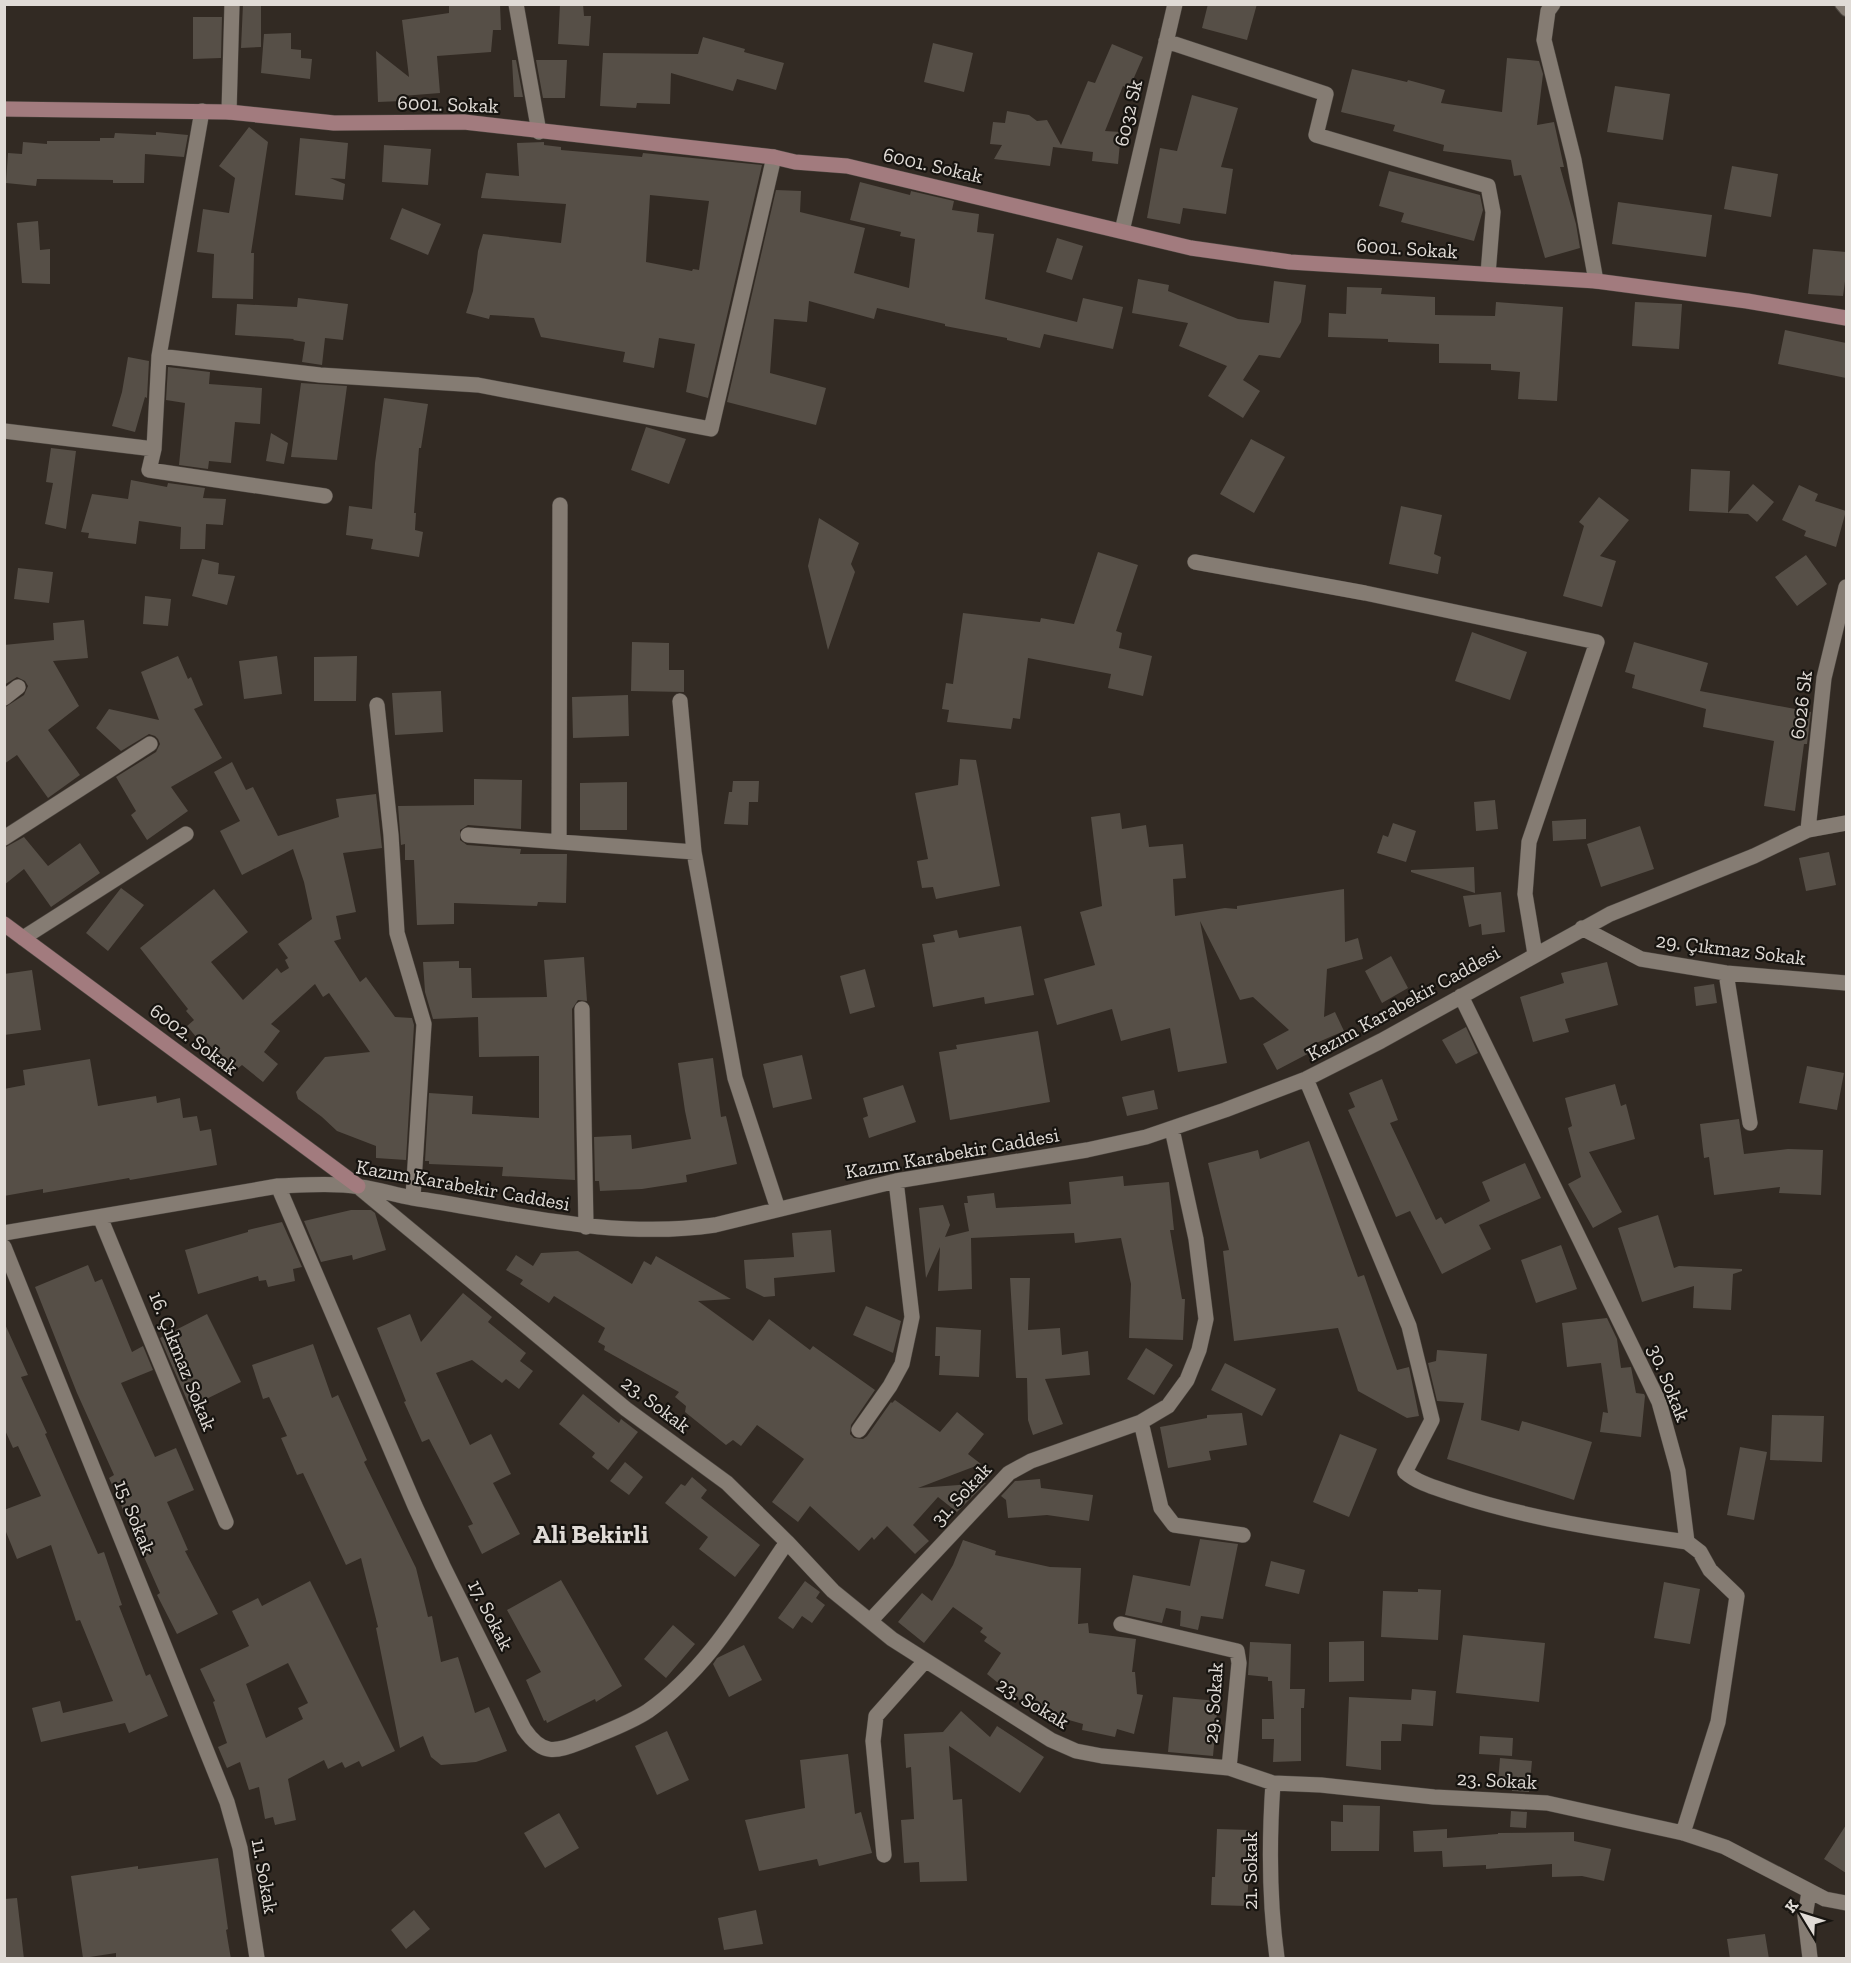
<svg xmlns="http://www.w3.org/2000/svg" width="1851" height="1963" viewBox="0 0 1851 1963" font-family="'Zilla Slab',serif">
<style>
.building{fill:#564f47;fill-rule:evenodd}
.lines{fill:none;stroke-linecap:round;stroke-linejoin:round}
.lane-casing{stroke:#4d4741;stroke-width:14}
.street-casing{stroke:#4d4741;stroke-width:16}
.secondary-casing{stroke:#4d4741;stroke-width:16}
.lane{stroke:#857c73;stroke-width:12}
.street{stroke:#857c73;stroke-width:15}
.secondary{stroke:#a27b7e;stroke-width:15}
.labels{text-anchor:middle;stroke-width:4.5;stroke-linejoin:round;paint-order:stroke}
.street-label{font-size:20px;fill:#e0dbd6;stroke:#171410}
.district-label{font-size:26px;font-weight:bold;fill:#e0dbd6;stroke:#171410}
</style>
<rect width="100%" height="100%" fill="#322a23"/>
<path class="building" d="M243,4h18v43l-20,1z
M449,4h51l1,26h-8l-2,22 -54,4 3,37 -38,3v5l-24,1 -2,-51 33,26 -7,-57 47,-7z
M560,4h23l1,12h7l-2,30 -31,-2z
M1208,4h49l-10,36 -45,-12z
M193,17h29l-1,41 -28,1z
M291,33v16l10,1v8l11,1 -2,20 -49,-6 3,-39z
M703,37l42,12 -1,3 40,11 -8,27 -39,-11 -4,12 -62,-18 -1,31 -33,-1 -1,5 -36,-2 3,-53 95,1z
M933,43l40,10 -9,39 -40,-10z
M1112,44l31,13 -14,32 -6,-3 -18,45 16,1 -3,32 -26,-3 1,-9 -40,-5 -3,19 -56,-7 8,-14 -12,-1 3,-22 12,1 2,-12 22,4 8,6 10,-1 14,25 27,-64 7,2z
M1507,58l32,3 4,13 -6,51 17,-3 10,45h-4l16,57 4,24 -35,10 -24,-83 -7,1 -3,-16 -68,-9 1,-6 -51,-14 2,-6 -54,-13 11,-43 55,13 1,-2 37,10 -4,13 61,9z
M512,60h4l7,37h-9z
M536,60h31l-2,38h-22z
M1615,86l55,8 -7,46 -56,-8z
M1192,95l46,13 -17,59 12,2 -7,45 -43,-6 -3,16 -33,-6 13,-70 17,3z
M249,127l19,15 -17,111h3l-1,46 -41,-1 2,-44 -17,-2 6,-43 26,4 6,-35 -16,-12z
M156,132l32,3 -4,22 -39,-3 -1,29h-31v-3l-76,-1 -1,7 -30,-3 2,-30 14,1 1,-12 24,2v-3h53v-3h14l1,-5 41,2z
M300,138l48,5 -3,36 -15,-1 15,6 -2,16 -48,-5z
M544,142v3l17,2v3l81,7 1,-4 119,12 -54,233 -22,-6 9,-48 -36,-6 -5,30 -31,-6 2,-10 -84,-15 -7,-19 -44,-3 -1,4 -23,-6 7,-22 5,-40 5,-17 78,9 5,-39 -85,-6 5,-25 33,3 -2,-33zM650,195l59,6 -10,69 -6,-1 -1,2 -46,-9z
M384,145l47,4 -3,36 -46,-3z
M1732,166l46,8 -7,43 -47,-8z
M1389,171l91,24 3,15 -9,31 -73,-19 3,-9 -25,-7z
M860,182l50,13 1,-4 43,10 -2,9 27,4 -2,18 17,2 -9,65 92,23 6,-24 40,9 -10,42 -69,-15 -4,14 -33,-8v-2l-62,-12v-2l-68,-16 -3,11 -65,-18 -2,21 -33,-3 -4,54 56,15 -10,37 -89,-23 49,-212 25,1 -1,21 65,16 -11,45 55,15 6,-49 -15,-3 1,-4 -51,-12z
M1618,202l94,13 -6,42 -94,-13z
M402,208l39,16 -13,31 -38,-16z
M38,221l2,29 10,-1v35l-28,-1 -5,-60z
M1057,238l26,8 -11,34 -26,-8z
M1813,249l33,3v22l-3,22 -35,-2z
M1138,279l31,6 -1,6 70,28 31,4 5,-42 32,4 -5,37 -21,36 -21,-3 -16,25 17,11 -17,27 -35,-22 19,-30 -48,-20 9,-23 -56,-10z
M1347,287l35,1 -1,6 54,3v18l60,1 1,-14 67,5 -6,94 -39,-2 2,-27 -29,-2v-6l-52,-1v-19l-51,-2v-3l-60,-2 1,-24 17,1z
M298,298l50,6 -5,36 -18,-2 -3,27 -20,-3 3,-20 -12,-2 1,-1 -59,-4 2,-31 60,3z
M1635,302l47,2 -3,45 -47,-3z
M1785,330l61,13v35l-68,-14z
M128,357l21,4 -2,37 -2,-1 -10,35 -23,-6 10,-34z
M168,367l42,5 -1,12 53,4 -2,36 -25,-2 -4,41 -22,-2 -1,8 -29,-4 6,-62 -19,-3z
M301,383l46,3 -10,74 -46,-3z
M384,398l44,6 -7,44h-2l-5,65h2l-1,17 8,2 -4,25 -48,-8 2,-10 -27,-4 3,-29 23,3 3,-46z
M646,427l40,12 -17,45 -38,-14z
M271,433l17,10 -4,21 -18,-3z
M1251,439l34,18 -31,56 -34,-19z
M51,448l25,3 -10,78 -21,-5 8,-41 -7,-1z
M1691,469l39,2 -2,42 -39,-2z
M131,480l36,7 1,-4 37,5 -2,10 23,1 -3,26 -17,-1 -1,25h-25l1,-22 -42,-6 -3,23 -48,-6 1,-5 -8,-1 11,-38 36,5z
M1753,484l21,18 -17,20 -9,-8 -20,-1z
M1799,485l19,9 -3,7 31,10 -10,36 -32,-11 2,-5 -24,-11z
M1599,497l30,23 -29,36 16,5 -14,46 -39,-11 21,-70 -5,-4z
M1401,506l41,9 -8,39 7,3 -3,17 -49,-10z
M819,518l40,25 -8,21 4,8 -27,78 -20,-84z
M1098,552l40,13 -22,66 6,2 -3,15 33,8 -9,40 -35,-8 3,-14 -83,-16 -8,61 -7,-1 -2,11 -64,-7 2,-12 -7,-1 4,-26 7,1 10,-71 77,9 1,-4 33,6z
M1806,555l21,29 -30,22 -22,-29z
M202,559l17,4 -1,11 17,2 -8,29 -35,-9z
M18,568l35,4 -4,31 -35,-4z
M145,596l26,3 -3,27 -25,-2z
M84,620l4,38 -35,3 26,45 -31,24 32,45 -32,23 -31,-43 -13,9v-56l20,-13 4,-9 -3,-5 -8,-4 -13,8v-40l50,-5 -1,-17z
M1472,632l55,20 -17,48 -55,-19z
M632,642l37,1v27h15v22l-53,-1z
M1634,642l74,21 -8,28 111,21 -4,32h-3l-9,67 -31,-5 10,-65 -71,-14 3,-18 -74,-21 3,-13 -10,-3z
M178,656l10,23 3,-2 12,28 -9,4 28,49 -51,29 17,24 -41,29 -16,-25 5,-4 -20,-34 40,-25 4,-8 -2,-5 -3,-3 -6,-2 -28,17 -25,-23 13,-19 50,11 -18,-48z
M277,656l5,38 -38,5 -5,-38z
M357,656l-1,45h-42v-44z
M441,691l2,41 -48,3 -3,-42z
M628,695l1,41 -56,2 -1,-41z
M960,759l16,1 24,126 -64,13 -3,-12 -11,1 -5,-27 11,-2 -13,-66 43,-8z
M232,762l14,28 7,-3 25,49 61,-19 -3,-18 40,-5 6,54 -39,5 13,59 -20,4 5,23 -7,2 26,41 6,-5 29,40 17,1 2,7 -8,135 -30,-2v-12l-39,-15 -15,-14 -24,-18 -2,-7 29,-35 45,-5 -41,-59 -6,4 -8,-13 -44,40 9,7 -16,21 14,12 -15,18 -21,-17 -6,5 -31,-29 -3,3 -15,-18 7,-6 -8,-9 2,-2 -48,-61 74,-59 34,43 -37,30 32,38 34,-32 4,5 8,-5 -4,-8 3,-2 -10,-14 34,-25 -8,-37 -11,-33 -51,26 -22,-44 20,-10 -26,-49z
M474,779l48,1 -1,49 -53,-4 -8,5v10l7,5 54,4 -1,5h47l-1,49 -28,-1 -1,4 -83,-3v21l-37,1 -3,-65h-9v-16l-4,1 -3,-39 76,-1z
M733,781h26l-1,21h-9l-1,23 -24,-1 5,-32h3z
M627,782v48h-47v-47z
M1495,800l3,29 -22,2 -2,-29z
M1120,813l2,16 24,-4 3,22 34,-3 3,34 -13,1 2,37 50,-8 12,1v-3l107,-17 1,53 13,-4 5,21 -36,10 -3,48 11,-5 9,19 -30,13 3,5 -40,21 -14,-26 26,-14 -36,-33 -13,3 -40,-79 27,142 -49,9 -8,-44 -49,13 -9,-32 -55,16 -13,-46 51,-14 -15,-53 22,-6 -11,-89z
M1586,819v20l-33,2 -1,-20z
M1393,823l23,8 -10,31 -29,-9 6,-18 5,2z
M1640,826l14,43 -53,18 -14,-43z
M24,837l24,29 32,-23 20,30 -49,34 -27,-38 -20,16v-37z
M1829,852l7,33 -30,6 -7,-33z
M1474,867l1,26 -64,-21v-2z
M121,888l23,17 -36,46 -22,-18z
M1501,892l4,40 -23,3 -1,-11 -12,3 -6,-31z
M1021,926l13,69 -49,9 -1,-7 -51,10 -11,-63 13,-2 -2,-7 24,-5 2,8z
M1391,956l17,32 -26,15 -17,-32z
M584,957l3,44 -9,-1 -6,9 3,171 -73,-4 1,-9 -74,-3v-3h-4l4,-68 44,3 -1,18 67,4v-62l-60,1 -1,-40 -45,2 -8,-27 -2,-30 36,-1v7h12l1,30 75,-1 -3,-37z
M1607,962l11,43 -53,14 4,13 -36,10 -13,-45 44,-14 -3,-10z
M865,969l10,38 -25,7 -10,-38z
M32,970l9,60 -37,5v-61z
M1714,984l3,19 -21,3 -2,-19z
M1466,1027l12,26 -22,11 -14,-24z
M1038,1031l12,71 -100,18 -11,-68 18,-3 -1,-4z
M802,1055l10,44 -39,9 -10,-44z
M713,1058l8,59 5,-1 11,48 -51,11 1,7 -45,7 -42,2 -1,-10h-4l-1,-44 37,-2 1,14 59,-10 -6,-28 -7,-48z
M90,1059l8,47 58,-10 1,7 23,-5 3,20 14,-2 3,15 11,-2 6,36 -87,15 -1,-2 -86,15v-4l-39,7v-107l21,-4 -2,-15z
M1807,1066l37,7 -7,37 -38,-7z
M1382,1079l16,41 -8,3 46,97 5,-3 4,7 45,-23 -8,-19 43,-19 16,35 -62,27 12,24 -49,25 -32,-63 -14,6 -48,-107 7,-3 -6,-14z
M1615,1084l6,22 5,-2 9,35 -46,13 33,60 -29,16 -25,-44 13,-7 -13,-49 4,-2 -7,-28z
M903,1085l13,37 -47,16 -6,-20 5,-2 -5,-18z
M1154,1090l4,19 -31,7 -5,-19z
M1739,1119l5,35 44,-5 35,1 -2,45 -42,-2 1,-6 -66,8 -5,-38 -5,1 -4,-34z
M1309,1141l49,136 6,-2 33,95 12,-3 10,49 -12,2 -49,-27 -20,-63 -104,13 -11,-90 6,-1 -21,-87 50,-13 2,9z
M1123,1176l1,10 45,-4 5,48h-4l12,69h3l-2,41 -54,-2 2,-54 -10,-46 -46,5 -1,-10 -103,5 1,51 -34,2 2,-44 -14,31 -7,-70 24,-3 7,20 -5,12 24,-6 -5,-28h4l-1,-7 27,-3 2,15 75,-4 -2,-22z
M351,1210h20l4,3 11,37 -33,10 -1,-5 -31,7 -17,-41z
M1658,1215l16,53 5,-2 63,3v2l-9,3 -2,36 -38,-2 1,-22 -52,16 -24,-74z
M282,1222l20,45 -9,2 2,12 -27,6 -2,-7 -7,1 -1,-5 -60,18 -13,-44 63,-18v-2z
M831,1230l4,42 -61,6 1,18 -11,1 -18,-9 -2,-28 50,-3 -2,-24z
M1561,1245l16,44 -41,14 -15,-43z
M578,1251l54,33 12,-23 7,4 5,-9 75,43 -33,2 55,40 16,-22 41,31 3,-4 62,44 -24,35 -1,9 4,4 9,1 4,-3 24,-34 1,1 3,-3 45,32 17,-20 27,22 -16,20 13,10 -63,24 68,-5 -29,29 -19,-15 -25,28 16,16 -14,13 -28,-28 -13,14 -2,-3 -13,14 -49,-45 -12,16 -26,-20 32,-43 -47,-34 -16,21 -8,-6 -7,5 -41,-33 1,-6 -11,-9 4,-5 -75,-42 1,-4 -7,-4 7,-14 -51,-32 -5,7 -29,-19 3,-4 -17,-10 10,-15 17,11 8,-13z
M88,1265l7,17 7,-3 30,73 11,-6 10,24 -32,13 34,74 21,-9 18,42 -27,12 21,48 -3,1 33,63 -41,20 -20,-39 3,-2 -51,-115 5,-3 -37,-82 -42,-106z
M1010,1278h20l-2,52 32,-2 2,27 26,-4 2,24 -45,4 18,45 -30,11 -5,-15 -1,-42h-11z
M463,1293l29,24 -4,5 38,31 -6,8 13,10 -14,18 -13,-10 -4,4 -30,-23 -36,13 34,72 21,-11 20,40 -18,9 27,51 -38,20 -14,-28 5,-2 -44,-85 -7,3 -18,-40 2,-1 -29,-73 33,-14 11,28z
M866,1306l35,15 -8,32 -40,-18z
M207,1314l34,68 -51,25 -30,-69z
M1607,1318l10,21 4,29 10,-1 5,26 8,1 1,2 -4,41 -41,-5 3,-20 5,1 -7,-50 -34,4 -5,-44z
M4,1322l24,53 -7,2 26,56 -2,1 53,120 6,-2 18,53 -3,1 27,70 4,-2 18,42 -39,17 -4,-10 -84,19 -9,-34 28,-7 3,12 50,-12 -33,-81 -4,1 -25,-76 -34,14 -13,-32v-17l37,-14 -23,-50 -5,2 -9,-20z
M936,1327l45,3 -2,47 -40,-2 1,-19h-5z
M313,1344l19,54 6,-3 29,65 -3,2 52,106 12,49 4,-1 9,46 17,-5 17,56 14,-6 18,44 -31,11 -35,3 -10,-8 -8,-21 -23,12 -24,-120 2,-1 -17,-69 -15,7 -43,-92 -6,2 -16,-37 6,-2 -18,-39 -6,2 -11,-34z
M1146,1348l27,17 -19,30 -27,-16z
M1437,1350l50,4 -6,66 38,11 3,-10 70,21 -18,58 -127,-41 17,-56 -27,-2 -9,-38 8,-2z
M1225,1363l51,26 -14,27 -51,-26z
M583,1394l36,29 2,-4 17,13 -30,38 -16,-13 3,-4 -36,-29z
M1242,1413l5,32 -38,6 2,9 -43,8 -8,-41 47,-9v-3z
M1772,1415l52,1 -2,46 -52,-2z
M1340,1434l37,15 -28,68 -36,-15z
M1740,1447l27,5 -13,68 -27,-5z
M625,1462l18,15 -14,18 -19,-14z
M692,1477l15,13 -6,8 59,47 -25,32 -36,-28 9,-12 -43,-34 16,-19 4,2z
M1040,1479l1,9 52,7 -4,26 -42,-6 -39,3 -2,-18 -5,-4 14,-15z
M1200,1539l38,5 -15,75 -22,-3 -3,14 -18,-4 1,-15 -15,-3 -4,15 -37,-8 8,-40 57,11z
M963,1540l33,11 -1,4 55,12 31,1 -3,56 10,-1 1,10 47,6 -4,33h3l2,22 6,1 -9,39 -17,-5 -2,8 -33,-7 1,-6 -39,-11v2l-11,-4 -46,-37 14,-21 -17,-12 3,-4 -7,-5 3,-4 -30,-21 -29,36 -26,-21 24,-29 10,8 21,-36z
M1271,1561l34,9 -6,24 -34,-8z
M561,1580l61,106 -26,16 -1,-3 -48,24 -1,-3 -2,1 -18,-41 15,-8 -34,-62z
M310,1581l85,170 -33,16 -3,-6 -14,7 -3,-6 -14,7 -4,-9 -36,19 8,41 -21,5 -2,-8 -8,2 -6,-32 -10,3 -9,-28 -13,6 -9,-21 9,-4 -14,-41 2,-1 -15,-32 49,-23 -17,-35 26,-13 4,8zM288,1663l20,40 -10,5 5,11 -37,19 -20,-54z
M805,1581l15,11 -4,6 9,7 -13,18 -10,-7 -9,13 -15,-11z
M1664,1582l36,7 -10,55 -36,-6z
M1418,1589l23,1 -3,50 -57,-3 2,-46 35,1z
M673,1625l22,19 -29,34 -22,-19z
M1463,1635l82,8 -6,59 -83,-9z
M1364,1641v40l-35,1v-40z
M1250,1642l41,2 -1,45h15l-1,19h-3v53l-28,1 1,-23h-12v-20h12l-2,-38h-4v-4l-20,-2z
M744,1645l18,35 -33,17 -16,-33 4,-6z
M1412,1689l24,2 -3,35 -31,-2 -1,17h-20v29l-35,-4 3,-69 62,3z
M1173,1697l45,4 -5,55 -45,-4z
M961,1711l29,26 7,-11 47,31 -24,36 -71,-47 4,54 9,-1 5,82 -47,1 -1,-20 -15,1 -3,-43 13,-1 -3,-52 -5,1 -2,-34 39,-2z
M667,1731l22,49 -32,15 -22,-49z
M1480,1736l33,2 -1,18 -33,-2z
M848,1754l7,60 6,-2 11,41 -53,13 -2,-7 -58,12 -14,-51 60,-12 -5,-48z
M1500,1758l32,3 -3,31 -17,-1v-7l-14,-2z
M1343,1805l37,1 -1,45h-48v-30l12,1z
M1511,1811l16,1 -1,16 -16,-1z
M559,1813l20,35 -34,20 -21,-35z
M1846,1825v48l-22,-14z
M1217,1829l34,1 -4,76 -36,-1 1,-28h3z
M1447,1829v9l51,-4v-1l76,-1v9l37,8 -7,32 -22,-5 -30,1v-13l-66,5v-4l-43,2 -1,-16 -28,1 -1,-21z
M218,1858l10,71 -2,1 5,29h-115v-6l-33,5 -12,-82 67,-10v3z
M17,1898l7,61h-20v-60z
M414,1910l16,19 -24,20 -15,-19z
M756,1910l7,34 -39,6 -6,-32z
M1765,1934l4,25h-39l-3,-20z"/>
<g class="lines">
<defs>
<path id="lane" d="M1841,4l5,6"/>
<path id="street" d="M516,4l23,128
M1553,4l-5,7 -4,29 30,120 22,121
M1166,41l160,53 -10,41 172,51 5,26 -5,62
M202,111l-43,245 -5,93 -5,21 176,26
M229,112l3,-108
M1122,231l53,-227
M159,356l161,19 158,10 233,44 63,-272
M4,431l150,18
M1195,562l170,31 232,49 -68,200 -4,52 10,60
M4,698l14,-11
M680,701l14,151 41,226 43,131
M377,705l14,130 6,98 27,91 -11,173
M1808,830l16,-152 22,-91
M468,835l226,17
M4,838l146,-94
M559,842l1,-337
M1582,928l59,31 85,14 120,10
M23,938l163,-104
M1726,973l24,150
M1461,996l198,406 19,69 9,71 13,10 10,18 27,26 -19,126 -35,111
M582,1009l4,218
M1306,1079l103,247 23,94 -27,52c14,12 32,16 49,22 75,25 155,37 233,48
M278,1186l137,320 28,60 81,163c20,29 33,22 62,11 21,-9 44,-17 62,-29 61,-43 98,-110 139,-169
M361,1189l265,220 101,74 60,59 46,49 59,48 159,101 25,11 26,5 127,12 44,15 48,2 113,12 113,6 136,30 42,14 100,52 21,4
M100,1217l126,305
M4,1233l274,-47c27,-1 55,-3 82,1 18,2 35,8 53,11 101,15 200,42 302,27l181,-44 191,-31 59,-13 79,-27 81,-31 75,-38 229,-127 144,-58 54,-26 38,-7
M4,1247l223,555 13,46 17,110
M1141,1422l20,86 13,17 69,10
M859,1430l31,-44 12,-22 10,-47 -16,-136
M871,1620l138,-147 22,-12 110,-39 27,-16 19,-26 12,-30 7,-31 -10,-80 -24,-110
M1121,1624l116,27 2,12 -10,105
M1273,1783c-4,58 -4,117 4,175
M884,1855l-11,-114 3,-25 49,-55
M1809,1892l-4,24 5,42"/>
<path id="secondary" d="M4,109l225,3 105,11 130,-1 310,35 21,5 52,4 344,82 99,14 306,19 151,20 99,17
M4,924l354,262"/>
</defs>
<use href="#lane" class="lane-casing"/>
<use href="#street" class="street-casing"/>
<use href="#secondary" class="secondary-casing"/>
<use href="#lane" class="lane"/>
<use href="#street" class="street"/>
<use href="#secondary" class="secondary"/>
</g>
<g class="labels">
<g class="street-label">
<text transform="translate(448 104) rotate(2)" y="7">6001. Sokak</text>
<text transform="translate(1128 113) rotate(-77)" y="7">6032 Sk</text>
<text transform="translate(933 165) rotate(13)" y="7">6001. Sokak</text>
<text transform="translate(1407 248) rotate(4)" y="7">6001. Sokak</text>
<text transform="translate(1801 705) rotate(-83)" y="7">6026 Sk</text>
<text transform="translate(1731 949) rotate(7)" y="7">29. Çıkmaz Sokak</text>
<text transform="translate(1403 1003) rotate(-29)" y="7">Kazım Karabekir Caddesi</text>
<text transform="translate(194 1039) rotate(37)" y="7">6002. Sokak</text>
<text transform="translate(952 1153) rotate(-10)" y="7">Kazım Karabekir Caddesi</text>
<text transform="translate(463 1185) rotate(10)" y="7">Kazım Karabekir Caddesi</text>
<text transform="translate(183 1361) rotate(68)" y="7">16. Çıkmaz Sokak</text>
<text transform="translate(1669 1383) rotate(68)" y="7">30. Sokak</text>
<text transform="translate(656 1404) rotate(37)" y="7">23. Sokak</text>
<text transform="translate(961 1494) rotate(-47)" y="7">31. Sokak</text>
<text transform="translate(135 1517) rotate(68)" y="7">15. Sokak</text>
<text transform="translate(491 1615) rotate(63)" y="7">17. Sokak</text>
<text transform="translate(1033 1703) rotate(31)" y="7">23. Sokak</text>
<text transform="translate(1213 1703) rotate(-86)" y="7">29. Sokak</text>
<text transform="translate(1497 1780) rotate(3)" y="7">23. Sokak</text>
<text transform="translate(1250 1871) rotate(-90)" y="7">21. Sokak</text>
<text transform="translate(265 1876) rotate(80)" y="7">11. Sokak</text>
</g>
<g class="district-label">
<text x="591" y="1543">Ali Bekirli</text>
</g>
</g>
<rect width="1851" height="1963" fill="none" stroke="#e0dbd6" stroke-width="12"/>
<g transform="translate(1803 1915) rotate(308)" stroke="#171410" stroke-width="4.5" paint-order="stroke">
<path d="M0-4.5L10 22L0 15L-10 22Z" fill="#e0dbd6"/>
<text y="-9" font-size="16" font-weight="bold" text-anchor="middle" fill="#e0dbd6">K</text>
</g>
</svg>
